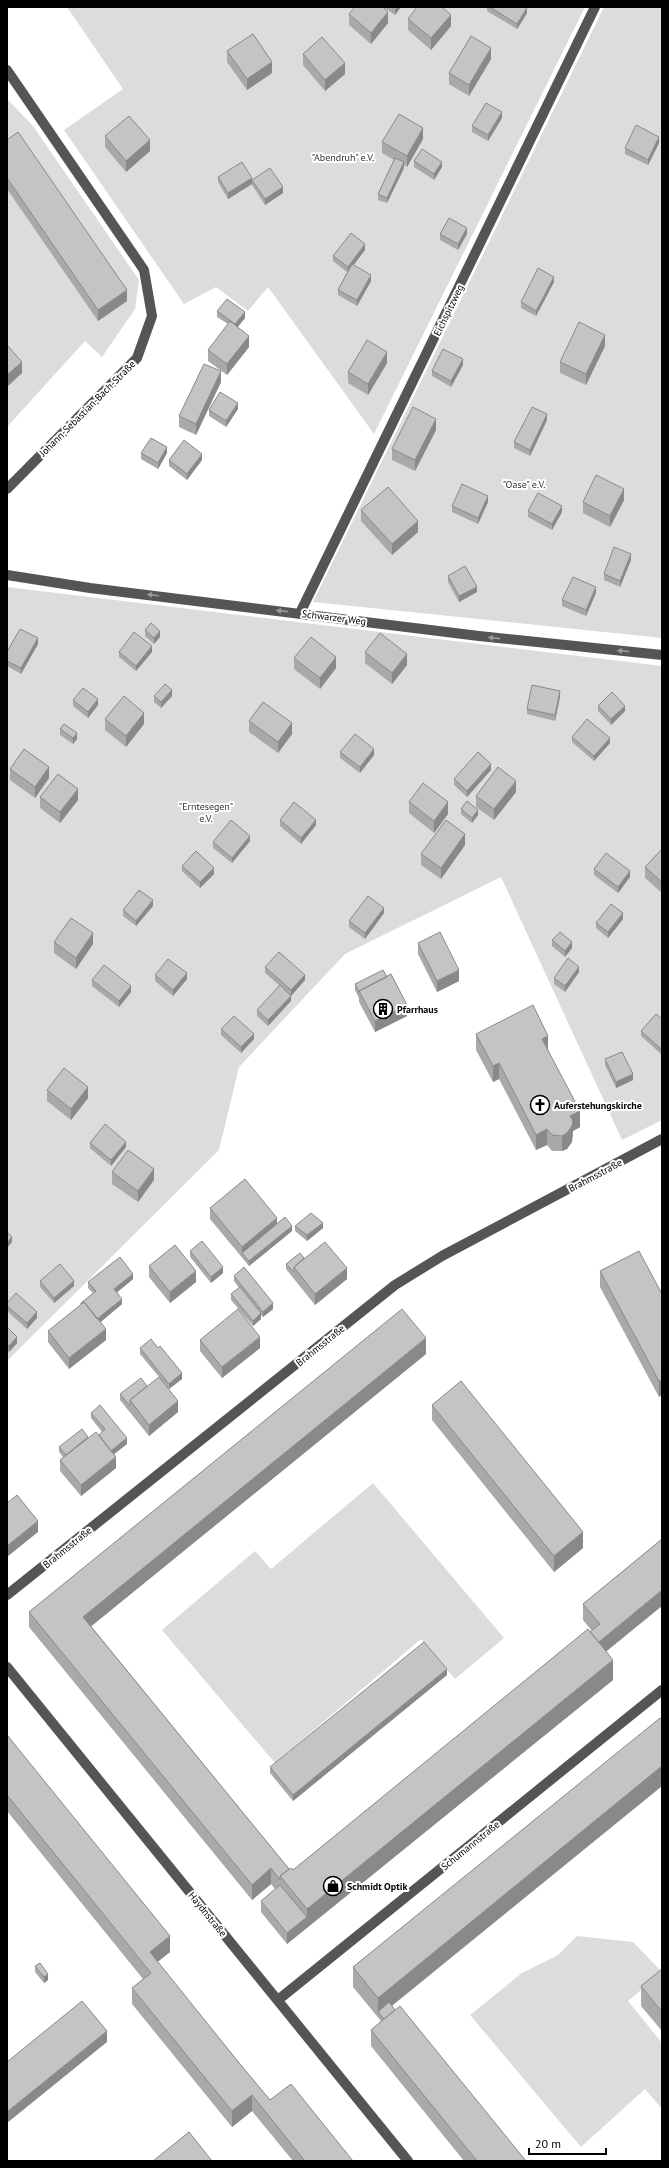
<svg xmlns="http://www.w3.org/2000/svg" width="669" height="2168" viewBox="0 0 669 2168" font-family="'PT Sans',sans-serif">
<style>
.green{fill:#dcdcdc}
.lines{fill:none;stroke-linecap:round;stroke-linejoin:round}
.minor{stroke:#555;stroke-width:10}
.wall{fill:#a9a9a9}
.shaded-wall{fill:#898989}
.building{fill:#c4c4c4;stroke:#898989}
.oneway{fill:#999}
.labels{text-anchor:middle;stroke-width:4;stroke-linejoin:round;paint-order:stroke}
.park-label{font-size:10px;fill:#333;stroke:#fff}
.street-label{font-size:10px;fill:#000;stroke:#fff}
.poi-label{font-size:10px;font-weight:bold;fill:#000;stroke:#fff;text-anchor:start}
</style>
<rect width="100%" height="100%" fill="#fff"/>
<path class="green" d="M67,7h518l-211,427 -106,-147 -20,24 -32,-24 -32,17 -120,-174 59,-41z
M604,7h58v631l-349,-36z
M7,99l26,27 106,154 -4,29 -33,48 -17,-16 -78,86z
M7,587l655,79v454l-40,20 -121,-263 -156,77 -106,113 -20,83 -212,211z
M373,1483l131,155 -49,41 -34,-40 -146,124 -113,-133 93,-79 16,18z
M577,1936l56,6 29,30 -34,29 34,42v66l-17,-20 -64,58 -111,-132 52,-42 36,-18z"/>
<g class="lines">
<path class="minor" d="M7,70l137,200 8,46 -15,42 -130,131
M7,575l83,13 389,48 183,19
M300,613l295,-606
M7,1595l388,-310 47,-29 220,-117
M7,1667l401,494
M278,2000l384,-310"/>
</g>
<path class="wall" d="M383,7h18l-6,8z
M487,7h39l1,6 -10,16 -30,-18z
M349,14l39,9 -17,21 -22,-19z
M408,19l43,7 -20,24 -23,-20z
M227,51l45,22 -25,17 -20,-28z
M303,54l42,20 -20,17 -22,-26z
M491,59l-22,37 -20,-12v-11z
M502,118l-14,23 -16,-9v-6z
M105,136l45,15 -24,21 -21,-25z
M423,139l-16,28 -3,-2v3l-17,35 -9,-3v-6l16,-34 -12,-7v-11z
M7,140l120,161 -29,20 -91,-132z
M659,143l-11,22 -23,-11v-6z
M414,161l28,6 -8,13 -20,-13z
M218,177l34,2 31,14 -18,12 -13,-20v-1l-24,15 -10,-17z
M440,234h27l-9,16 -18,-10z
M365,250l-11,15 17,16 -14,25 -19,-11v-5l9,-18 -14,-11v-5z
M554,282l-18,34 -15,-8v-6z
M217,311l28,7 -7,9 11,20 -22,28 -19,-14v-11l20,-26 -11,-7z
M605,346l-19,39 -26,-12v-11z
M387,363l-19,32 -20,-12v-11z
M463,365l-12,22 -19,-11v-5z
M221,382l-25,53 -17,-8v-11z
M238,409l-12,18 -17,-11v-6z
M547,420l-17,36 -16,-8v-6z
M436,430l-21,41 -23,-11v-11z
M141,453h26l-9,16 -17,-10z
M169,460h33l-15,20 -18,-14z
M624,500l-14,27 -27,-14v-11z
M488,502l-10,22 -26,-12v-6z
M361,510l57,22 -26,23 -31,-34z
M528,511l34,1 -10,18 -24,-13z
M631,560l-11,27 -16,-7v-6z
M448,576l29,16 -18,10 -11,-20z
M596,593l-10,23 -24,-10v-6z
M145,630l15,7 -6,7 -9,-8z
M38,644l-17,30 -14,-8v-14z
M119,652h33l-16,19 -17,-14z
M365,652l42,13 -15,19 -27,-21z
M294,658l42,10 -16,21 -26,-20z
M154,696h18l-11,12 -7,-6z
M560,697l-5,24 -28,-7v-5z
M73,700l25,5 -10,13 -15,-12z
M598,706l27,5 -14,14 -13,-14z
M105,719l39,5 -18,23 -21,-17z
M249,721l43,13 -14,19 -29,-21z
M60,729l17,10 -4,5 -13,-9z
M572,737l38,6 -16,18 -22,-19z
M340,752l34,3 -14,18 -20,-15z
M10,769l39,9 -14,20 -25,-18z
M491,770l-24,27 -13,-12v-6z
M516,792l-22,28 -18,-13v-11z
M40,797l38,3 -18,23 -20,-15z
M409,802l39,12 -14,19 -25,-20z
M461,809l17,6 -6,8 -11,-9z
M280,820l36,5 -15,19 -21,-18z
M250,841l-18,22 -19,-15v-6z
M465,845l-24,34 -20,-14v-11z
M662,849v44l-17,-15v-11z
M182,866l32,8 -14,14 -18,-17z
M594,869l36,8 -12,16 -24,-18z
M153,906l-17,20 -13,-10v-6z
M384,913l-19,26 -16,-12v-6z
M623,919l-15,19 -12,-10v-5z
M552,940l20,8 -7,9 -13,-11z
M54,942l39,2 -17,25 -22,-16z
M418,943l41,38 -22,11 -19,-38z
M265,967l40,13 -14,16v5l-23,25 -11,-10v-6l23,-24 -15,-13z
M579,972l-14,20 -11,-8v-6z
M155,975l32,4 -14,17 -18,-15z
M387,977l20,39 -32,16 -16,-30v-4l-4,-8v-6z
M92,980l39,12 -12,15 -27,-21z
M662,1019l-1,35 -20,-18v-5z
M221,1029l33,10 -13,14 -20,-18z
M476,1034l72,17 32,76 -7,4 -1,11 -5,7 -5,2h-10l-5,-6 -11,5 -37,-71 -6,3 -17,-32z
M605,1059l28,21 -17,8 -11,-23z
M47,1090l41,8 -17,22 -24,-19z
M90,1143l36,4 -15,19 -21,-18z
M112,1172l42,8 -16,22 -26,-18z
M210,1208l67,15 15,8 -43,35 -39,-47z
M295,1226l28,2 -16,13 -12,-10z
M190,1251l33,22 -12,10 -21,-26z
M304,1258l43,21 -32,26 -29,-36v-5z
M149,1266l47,16 -26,21 -21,-26z
M600,1271l62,23 -3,103 -59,-110z
M234,1276l39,33 -10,8 -2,-2v4l-8,7 -22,-26v-6l8,-6 -5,-7z
M133,1279l-16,13 5,12 -22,18 6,18 -37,29 -21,-27v-11l33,-26v-2l12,-10 -5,-5v-6z
M40,1281l34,5 -20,17 -14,-16z
M7,1303l30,15 -10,11 -20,-18z
M7,1327l10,16 -8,9 -2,-2z
M200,1340l60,8 -38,30 -22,-27z
M140,1348l42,31 -13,10 -29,-35z
M426,1354l-335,272 198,243 4,1 299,-239 -9,-11v-16l79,-65 -56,112 7,29 -326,264 -26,-32v-11l14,-12 -4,-5 -19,16 -223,-273v-15z
M120,1394l58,18 -29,24 -29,-36z
M432,1405l151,143 -29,24 -122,-152z
M91,1413l36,31 -13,10 2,14 -35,28 -21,-25v-11l3,-3 -4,-5v-5l40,-12 3,-3 -11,-14z
M447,1675l-154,126 -23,-28v-6z
M662,1720v66l-270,220 134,155h-62l-93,-115v-16l10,-9 -28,-34v-20z
M7,1735l163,217 -13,10 113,138 83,61h-60l-41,-50 -20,16 -100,-123v-16l11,-9 -136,-168z
M35,1966l13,14 -4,3 -9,-11z
M662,1969v62l-21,-25v-20z"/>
<path class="shaded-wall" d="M397,7h4l-6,8v-5z
M527,8v5l-10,16v-5z
M388,12v11l-17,21v-11z
M451,15v11l-20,24v-12z
M491,48v11l-22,37v-11z
M272,62v11l-25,17v-11z
M345,63v11l-20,17v-11z
M502,112v6l-14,23v-6z
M423,128v11l-16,28v-11z
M659,137v6l-11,22v-5z
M150,140v11l-24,21v-11z
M404,162v6l-17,35v-5z
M442,162v5l-8,13v-6z
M252,178v3v-1v4l-24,15v-6z
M283,187v6l-18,12v-6z
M467,228v6l-9,16v-6z
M365,244v6l-17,22v-5z
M371,275v6l-14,25v-6z
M554,277v5l-18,34v-5z
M127,290v11l-29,20v-11z
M245,312v6l-10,12v-6z
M605,335v11l-19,39v-11z
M249,336v11l-22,28v-11z
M387,352v11l-19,32v-11z
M463,359v6l-12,22v-6z
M22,362v11l-15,14v-12z
M221,371v11l-25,53v-11z
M238,403v6l-12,18v-6z
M547,414v6l-17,36v-6z
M436,419v11l-21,41v-11z
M167,447v6l-9,16v-6z
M202,454v6l-15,20v-6z
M624,489v11l-14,27v-11z
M488,496v6l-10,22v-6z
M562,506v6l-10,18v-6z
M418,521v11l-26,23v-11z
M631,554v6l-11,27v-6z
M477,587v5l-18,10v-6z
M596,587v6l-10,23v-6z
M160,631v6l-6,7v-6z
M38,638v6l-17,30v-6z
M152,646v6l-16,19v-5z
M407,654v11l-15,19v-11z
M336,657v11l-16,21v-11z
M172,690v6l-11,12v-6z
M560,691v6l-5,24v-6z
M98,699v6l-10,13v-6z
M625,706v5l-14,14v-6z
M144,713v11l-18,23v-11z
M292,723v11l-14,19v-11z
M77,733v6l-4,5v-6z
M610,738v5l-16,18v-5z
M374,749v6l-14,18v-6z
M491,764v6l-24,27v-6z
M49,767v11l-14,20v-11z
M516,781v11l-22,28v-11z
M78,789v11l-18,23v-11z
M448,802v12l-14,19v-12z
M478,810v5l-6,8v-5z
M316,820v5l-15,19v-6z
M465,834v11l-24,34v-11z
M250,836v5l-18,22v-5z
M214,868v6l-14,14v-6z
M630,871v6l-12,16v-6z
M153,900v6l-17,20v-5z
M384,908v5l-19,26v-6z
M623,913v6l-15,19v-6z
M93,933v11l-17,25v-11z
M572,942v6l-7,9v-6z
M579,967v5l-14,20v-6z
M459,970v11l-22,11v-11z
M187,973v6l-14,17v-6z
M305,975v5l-14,16v5l-23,25v-6l23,-24v-6z
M131,986v6l-12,15v-6z
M407,1005v11l-32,16v-11z
M254,1034v5l-13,14v-6z
M548,1036v15l-6,-12z
M662,1048v5l-1,1v-5z
M499,1063v16l-6,3v-16z
M633,1074v6l-17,8v-6z
M88,1087v11l-17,22v-11z
M580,1111v16l-7,4 -1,11 -5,7 -5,2v-15l8,-20z
M547,1129v16l-11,5v-15z
M126,1142v5l-15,19v-6z
M154,1169v11l-16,22v-11z
M277,1218v11l-35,24v-6z
M323,1223v5l-16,13v-6z
M292,1226v5l-43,35v-5z
M12,1237v5l-5,6v-5z
M223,1267v6l-12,10v-6z
M347,1268v11l-32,26v-11z
M196,1271v11l-26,21v-11z
M133,1274v5l-19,16v-6z
M74,1281v5l-20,17v-5z
M122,1299v5l-27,23v-6z
M273,1303v6l-10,8v-5z
M37,1312v6l-10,11v-6z
M261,1313v6l-8,7v-5z
M106,1329v11l-37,29v-11z
M17,1337v6l-8,9v-6z
M260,1337v11l-38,30v-11z
M426,1338v16l-343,279v-16z
M182,1373v6l-13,10v-5z
M662,1380v15l-3,2v-16z
M178,1401v11l-29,24v-11z
M127,1438v6l-18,14v-6z
M116,1457v11l-35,28v-11z
M38,1521v11l-31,25v-11z
M583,1532v16l-29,24v-16z
M662,1590v16l-65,53v-15z
M613,1660v20l-326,264v-11l20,-16v-8z
M447,1669v6l-154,126v-6z
M662,1766v20l-282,229 -2,-3v-14z
M271,1868v16l-19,16v-15z
M170,1936v16l-20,16v-16z
M48,1974v6l-4,3v-6z
M107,2031v11l-100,81v-11z
M252,2095v16l-20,16v-16z"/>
<path class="building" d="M355,7h28l5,5 -17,21 -22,-19z
M391,7h6l-2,3z
M417,7h25l9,8 -20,23 -23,-19z
M490,7h36l1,1 -10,16z
M253,34l19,28 -25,17 -20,-28z
M471,36l20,12 -22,37 -20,-12z
M322,37l23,26 -20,17 -22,-26z
M486,103l16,9 -14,23 -16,-9z
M399,114l24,14 -16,28 -25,-14z
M129,116l21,24 -24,21 -21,-25z
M636,125l23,12 -11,23 -23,-12z
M18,132l109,158 -29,20 -91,-132v-38z
M422,149l20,13 -8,12 -20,-13z
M395,158l9,4 -17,36 -9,-4z
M242,162l10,16 -24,15 -10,-16z
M270,168l13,19 -18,12 -13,-19z
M449,218l18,10 -9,16 -18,-10z
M351,233l14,11 -17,23 -15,-11z
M352,264l19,11 -14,25 -19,-10z
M538,268l16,9 -18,34 -15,-9z
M227,299l18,13 -10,12 -18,-13z
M230,321l19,15 -22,28 -19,-14z
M579,322l26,13 -19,39 -26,-12z
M367,340l20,12 -19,32 -20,-12z
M7,345l15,17 -15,13z
M443,349l20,10 -12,22 -19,-10z
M204,364l17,7 -25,53 -17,-8z
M220,392l18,11 -12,18 -17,-11z
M413,407l23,12 -21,41 -23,-11z
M532,407l15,7 -17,36 -16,-8z
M151,438l16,9 -9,16 -17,-10z
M184,440l18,14 -15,20 -18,-14z
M596,475l28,14 -14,27 -27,-14z
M462,484l26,12 -10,22 -26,-12z
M388,487l30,34 -26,23 -31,-34z
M538,493l24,13 -10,18 -24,-13z
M614,547l17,7 -11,27 -16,-7z
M465,566l12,21 -18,9 -11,-20z
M573,577l23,10 -10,23 -24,-10z
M151,623l9,8 -6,7 -9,-8z
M20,629l18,9 -17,30 -14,-7v-9z
M134,632l18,14 -16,20 -17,-14z
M380,633l27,21 -15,19 -27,-21z
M311,637l25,20 -16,21 -26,-20z
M165,684l7,6 -11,12 -7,-6z
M532,685l28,6 -5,24 -28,-6z
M83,688l15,11 -10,13 -15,-12z
M612,692l13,14 -14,13 -13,-13z
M124,696l20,17 -18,23 -21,-17z
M263,702l29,21 -14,19 -29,-21z
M587,719l23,19 -16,18 -22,-19z
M64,724l13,9 -4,5 -13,-9z
M355,734l19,15 -14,18 -20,-15z
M24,749l25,18 -14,20 -25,-18z
M478,752l13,12 -24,27 -13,-12z
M498,767l18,14 -22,28 -18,-13z
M58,774l20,15 -18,23 -20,-15z
M423,783l25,19 -14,19 -25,-19z
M467,801l11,9 -6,8 -11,-9z
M294,802l22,18 -15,18 -21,-18z
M231,820l19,16 -18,22 -19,-16z
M446,820l19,14 -24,34 -20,-14z
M662,849v33l-17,-15z
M196,851l18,17 -14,14 -18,-16z
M606,853l24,18 -12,16 -24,-18z
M139,890l14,10 -17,21 -13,-11z
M368,896l16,12 -19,25 -16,-12z
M611,904l12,9 -15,19 -12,-9z
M71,918l22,15 -17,25 -22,-16z
M440,932l19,38 -22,11 -19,-38z
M560,932l12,10 -7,9 -13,-11z
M279,952l26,23 -14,15 -26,-23z
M568,958l11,9 -14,19 -11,-8z
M168,959l19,14 -14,17 -18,-15z
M104,965l27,21 -12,15 -27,-21z
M383,970l4,7 -28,14v1l-4,-8z
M391,974l16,31 -32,16 -16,-30z
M280,985l11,11 -23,24 -11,-10z
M533,1005l15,31 -6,3 38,72 -10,5 3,5 -1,5 -5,7 -5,3 -10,-1 -5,-6 -11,6 -37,-72 -6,3 -17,-32z
M656,1014l6,5v29l-1,1 -20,-18z
M234,1016l20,18 -13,13 -20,-18z
M622,1052l11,22 -17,8 -11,-23z
M64,1068l24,19 -17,22 -24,-19z
M105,1124l21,18 -15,18 -21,-17z
M128,1150l26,19 -16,22 -26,-19z
M245,1179l32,39 -35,29 -32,-39z
M311,1213l12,10 -16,12 -12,-9z
M285,1217l7,9 -43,35 -7,-8z
M7,1232l5,5 -5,6z
M202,1241l21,26 -12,10 -21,-26z
M325,1242l22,26 -32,26 -21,-27z
M175,1245l21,26 -26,21 -21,-26z
M639,1251l23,43v86l-3,1 -59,-110z
M300,1253l4,5 -10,9v5l-8,-8z
M120,1257l13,17 -19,15 8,10 -25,20 -13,-17 -3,2v-1l15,-12 -8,-9z
M60,1264l14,17 -20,17 -14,-17z
M244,1267l29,36 -10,9 -29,-36z
M240,1287l21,26 -8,8 -22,-27z
M16,1293l21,19 -10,11 -20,-17v-3z
M84,1302l22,27 -37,29 -21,-27z
M238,1309l22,28 -38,30 -22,-27z
M402,1309l24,29 -343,279 206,252 -9,7v4l-9,-12 -19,17 -223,-273z
M7,1327l10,10 -8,9 -2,-2z
M151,1339l7,9 2,-2 22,27 -13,11 -29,-36z
M159,1377l19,24 -29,24 -19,-25z
M141,1378l6,8 -17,14v6l-10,-12z
M461,1381l122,151 -29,24 -122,-151z
M100,1405l27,33 -16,13 -12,-16 6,-6 -14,-16z
M82,1429l6,8 -22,18 -7,-8z
M96,1432l20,25 -35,28 -21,-25z
M17,1495l21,26 -31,25v-43z
M662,1539v51l-63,52 -9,-10 10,-8 -17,-20z
M588,1629l25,31 -306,249 -27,-33 11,-8 2,2z
M424,1642l23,27 -154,126 -23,-28z
M660,1718l2,2v46l-284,232 -25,-31z
M7,1735l163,201 -20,16 89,111 31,37 21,-16 62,77h-48l-53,-66 -20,16 -100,-123 19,-15 -144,-178z
M280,1885l27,32 -20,16 -26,-32z
M40,1963l8,11 -4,3 -9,-11z
M662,1969v43l-21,-26z
M82,2001l25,30 -100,81v-50z
M389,2002l6,8 -11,9 -6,-7z
M400,2006l126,155h-49l-106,-131z
M189,2132l23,29h-59z"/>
<defs><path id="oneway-solid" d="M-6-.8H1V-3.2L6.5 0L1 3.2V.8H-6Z"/></defs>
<g class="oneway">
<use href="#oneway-solid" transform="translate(153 595) rotate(-173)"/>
<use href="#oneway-solid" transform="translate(282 611) rotate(-174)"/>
<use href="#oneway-solid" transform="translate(494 638) rotate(-174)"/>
<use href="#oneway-solid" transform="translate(623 651) rotate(-174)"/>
</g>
<defs>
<symbol id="building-ring" viewBox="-11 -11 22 22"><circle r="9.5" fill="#fff" stroke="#000" stroke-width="1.5"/><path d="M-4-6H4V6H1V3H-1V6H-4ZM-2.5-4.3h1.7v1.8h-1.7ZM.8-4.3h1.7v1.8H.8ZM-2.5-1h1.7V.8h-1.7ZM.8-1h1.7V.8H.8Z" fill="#000"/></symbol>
<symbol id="church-ring" viewBox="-11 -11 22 22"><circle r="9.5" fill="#fff" stroke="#000" stroke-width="1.5"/><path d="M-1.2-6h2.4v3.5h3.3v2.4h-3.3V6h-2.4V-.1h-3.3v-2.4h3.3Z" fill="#000"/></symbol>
<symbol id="shop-ring" viewBox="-11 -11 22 22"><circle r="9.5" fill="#fff" stroke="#000" stroke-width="1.5"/><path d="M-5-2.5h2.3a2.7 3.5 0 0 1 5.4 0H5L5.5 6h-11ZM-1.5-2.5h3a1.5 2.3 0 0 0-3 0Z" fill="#000"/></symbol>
</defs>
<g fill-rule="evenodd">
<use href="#building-ring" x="372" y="998" width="22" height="22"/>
<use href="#church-ring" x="529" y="1094" width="22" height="22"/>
<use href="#shop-ring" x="322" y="1875" width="22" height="22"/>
</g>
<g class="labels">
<g class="park-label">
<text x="343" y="161">"Abendruh" e.V.</text>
<text x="524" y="488">"Oase" e.V.</text>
<text x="206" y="810">"Erntesegen"<tspan x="206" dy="12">e.V.</tspan></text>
</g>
<g class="street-label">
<text transform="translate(448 310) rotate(-64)" y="4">Eichspitzweg</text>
<text transform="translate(87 408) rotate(-45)" y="4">Johann-Sebastian-Bach-Straße</text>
<text transform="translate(334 617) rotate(7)" y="4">Schwarzer Weg</text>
<text transform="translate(595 1175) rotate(-28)" y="4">Brahmsstraße</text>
<text transform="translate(320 1345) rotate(-39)" y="4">Brahmsstraße</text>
<text transform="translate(67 1547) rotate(-39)" y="4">Brahmsstraße</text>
<text transform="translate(470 1845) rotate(-39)" y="4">Schumannstraße</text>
<text transform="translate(208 1914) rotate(51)" y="4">Haydnstraße</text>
</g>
<g class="poi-label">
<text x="397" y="1013">Pfarrhaus</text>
<text x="554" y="1109">Auferstehungskirche</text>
<text x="347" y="1890">Schmidt Optik</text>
</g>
</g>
<rect width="669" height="2168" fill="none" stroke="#000000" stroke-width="16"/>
<path d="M529 2148v6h77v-6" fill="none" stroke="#000000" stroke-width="2"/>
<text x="535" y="2148" font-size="12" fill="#000000" stroke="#ffffff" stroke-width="3" paint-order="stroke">20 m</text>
</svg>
